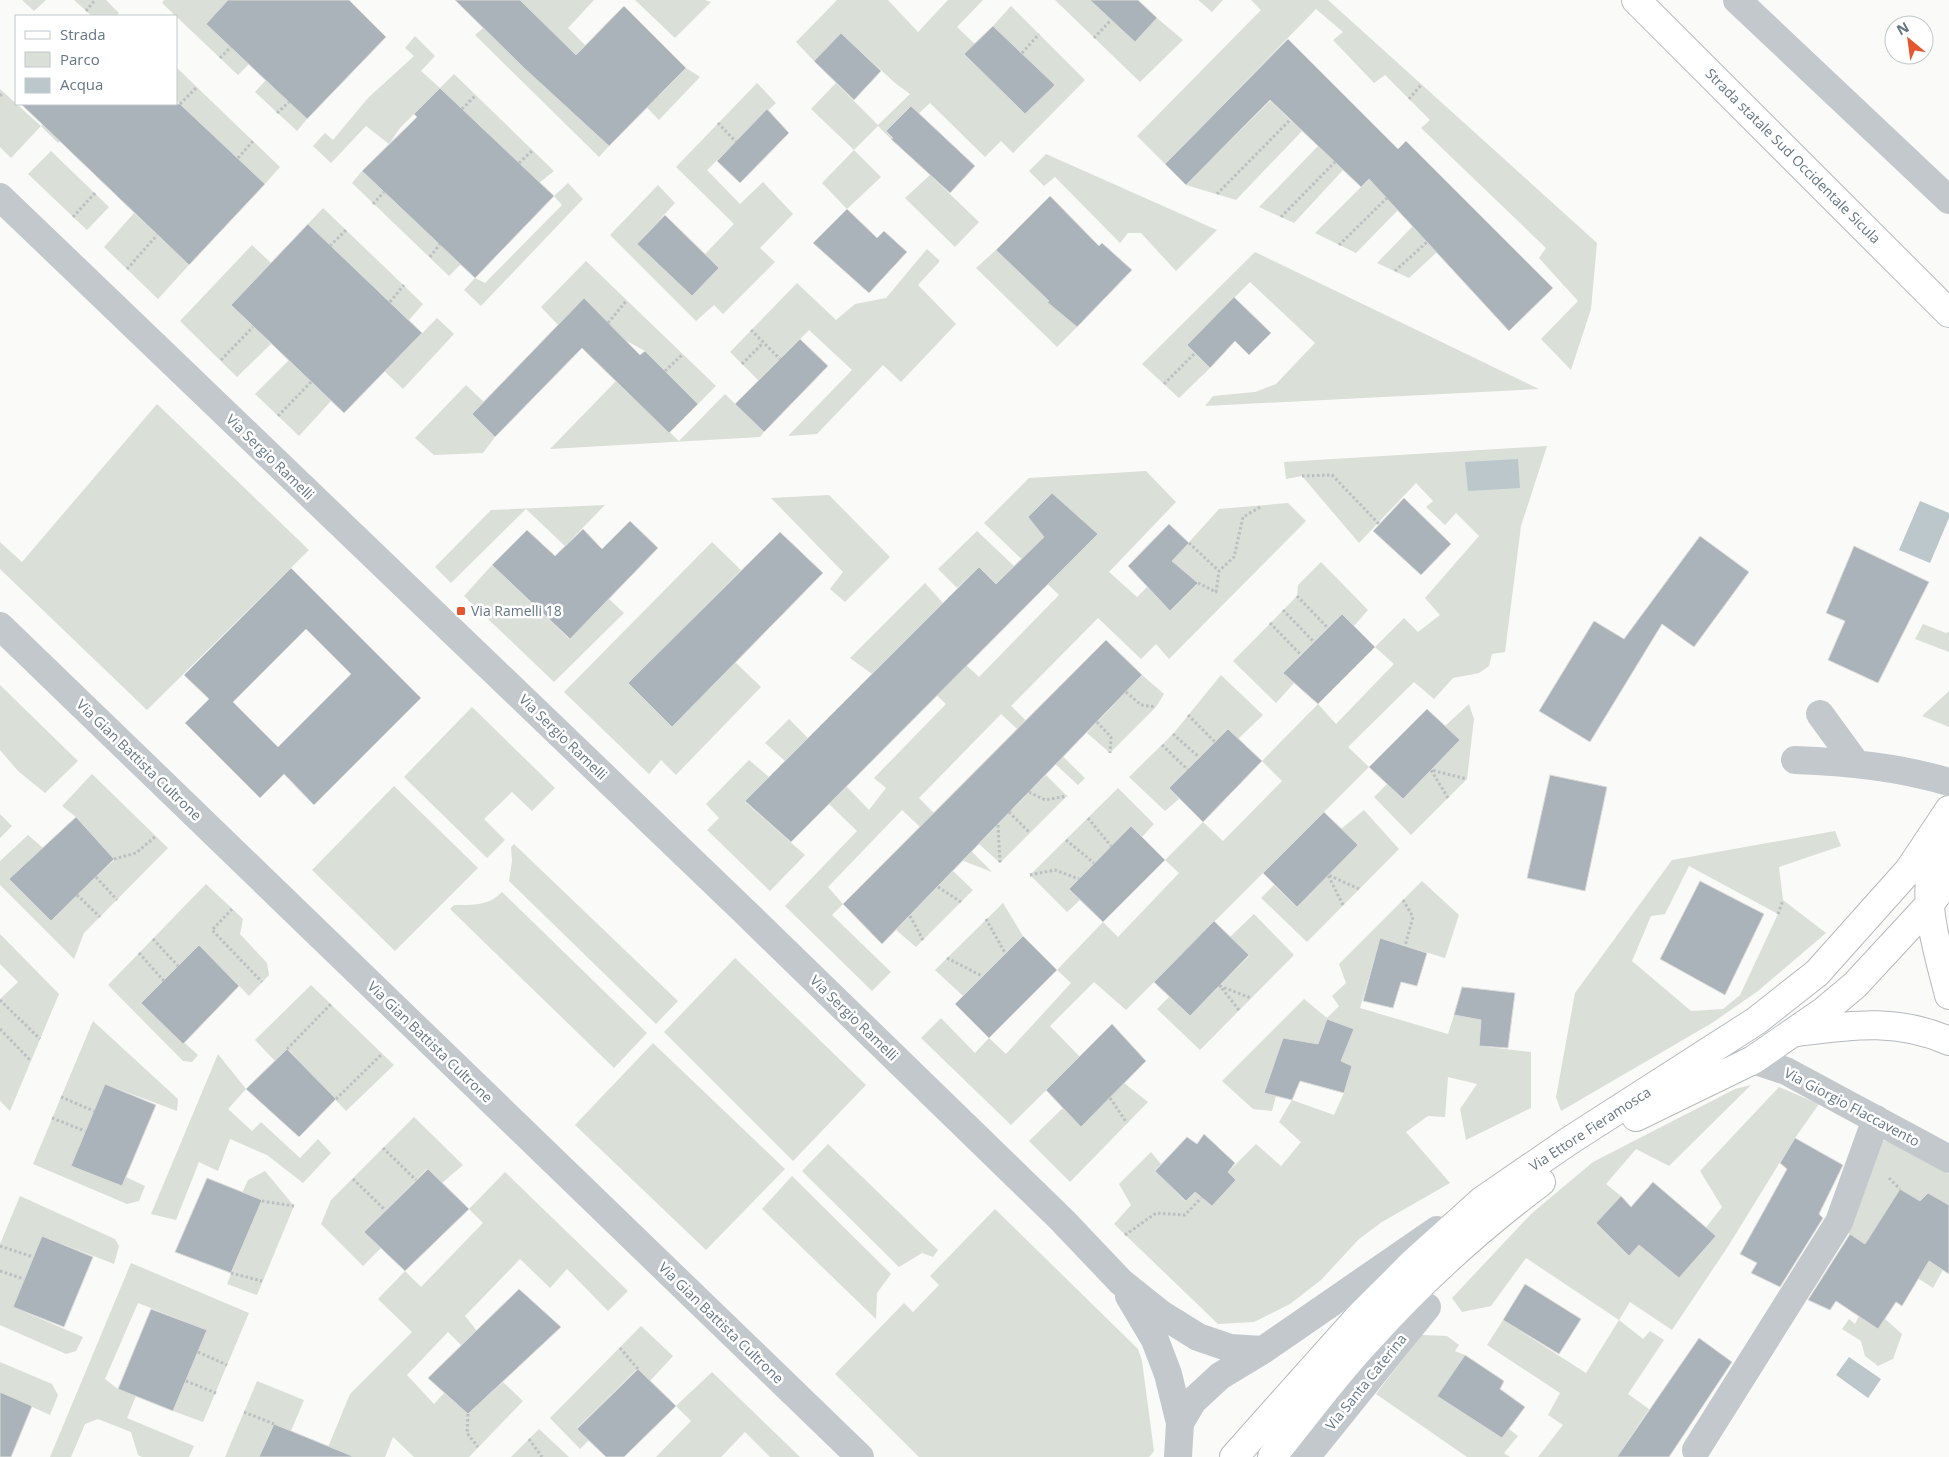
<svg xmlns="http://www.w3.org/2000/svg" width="1949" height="1457" viewBox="0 0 1949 1457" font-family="'Open Sans',sans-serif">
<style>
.green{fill:#dadfd7;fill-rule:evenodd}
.water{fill:#bbc7cb}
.building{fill:#aab3b9;stroke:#dcdcda;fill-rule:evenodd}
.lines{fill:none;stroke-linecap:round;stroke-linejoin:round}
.major-casing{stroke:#b5babe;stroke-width:30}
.path{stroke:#bbbfc2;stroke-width:3;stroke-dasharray:2.5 2.5;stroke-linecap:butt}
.minor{stroke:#c3c8cc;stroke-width:28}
.major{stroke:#fff;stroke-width:28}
.poi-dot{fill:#e4572e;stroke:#fff;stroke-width:2}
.labels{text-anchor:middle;stroke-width:5;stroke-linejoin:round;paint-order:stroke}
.street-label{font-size:14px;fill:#657683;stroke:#fff}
.poi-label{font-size:14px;fill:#657683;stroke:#fff;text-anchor:start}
</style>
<rect width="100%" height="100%" fill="#fafaf8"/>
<path class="green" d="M22,0h24l-12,11z
M74,0h32l13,13 -3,3h-24z
M164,0h64l-22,24 43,40 -11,11 -76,-72z
M520,0h74l-26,28 48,48 9,-12 34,32 27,-28 14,9 -41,43 -42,-43 -73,9 65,60 -10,11 -124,-122 8,-7 26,25 31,-33z
M635,0h70l6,2 -36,36z
M837,0h51l30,32 30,-32h35l-26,27 18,17 -11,10 61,60 29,-29 -61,-59 18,-20 74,74 -72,73 -12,-12 -16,16 -55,-54 -39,36 -13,-13 -24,24 27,27 -34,32 -25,-26 32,-33 -43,-41 25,-26 42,42 32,-31 -15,-11 -54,-50 -27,28 -18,-19z
M1055,0h37l43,42 22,-24 26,22 -43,42z
M1198,0h25l-11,12z
M1251,0h77l269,243 -6,66 -20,61 -30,-31 37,-38 -39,-43 7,-10 -125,-120 9,-8 -45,-45 -11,8 -41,-43 10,-8 -27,-23 -151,155 -28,-28 124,-126z
M415,36l20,20 -14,15 19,17 14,-14 100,97 -15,12 -99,-95 -40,40 -11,16 -23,-18 -35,37 -18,-17 12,-13 8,7 35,-42 46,-42 -9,-8z
M176,67l104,100 -15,17 -89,-84z
M266,80l41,39 -10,12 -42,-39z
M757,83l19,20 -69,67 33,34 23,-22 30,32 -33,34 15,14 -52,52 -9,-9 -18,16 -86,-86 48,-50 17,18 -38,41 55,52 27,-28 -14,-14 29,-30 -58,-57z
M0,89l41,37 20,-22h35l-38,39 -17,-17 -30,32 -11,-11z
M1270,101l32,30 -66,69 -50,-15z
M1318,146l25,24 -49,53 -35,-16z
M51,151l58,56 -22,23 -59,-56z
M1046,154l171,76 -41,41 -35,-38h-13l-8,10 -65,-66 -11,9 -15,-15z
M362,171l99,93 -12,12 -97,-93z
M930,175l49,47 -24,25 -50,-49z
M1369,179l29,31 -42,43 -41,-20z
M568,183l15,16 -102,107 -17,-16 11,-12 10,5 77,-78 -8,-9z
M323,208l100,96 -14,16 -101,-96z
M134,213l55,52 -31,34 -54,-52z
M1413,226l24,26 -28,26 -32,-15z
M252,245l19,18 -40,42 40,39 -34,33 -57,-56z
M927,249l13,12 -22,24 38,39 -55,58 -18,-17 -66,69 -29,2 64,-66 -43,-40 -50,51 -29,-29 67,-69 39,37 19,-16 31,-6z
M996,250l28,26 45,3 -21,23 29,25 -20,20 -81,-79z
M1255,252l284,137 -334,17 8,-10 42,-4 21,-8 39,-41 -65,-61 -63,63 23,23 -31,30 -37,-34z
M586,261l130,125 -18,18 -53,-53 -20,-11 -41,-42 -26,27 -17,-18z
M437,318l17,16 -51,55 -46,-44 9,-11 28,28z
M289,360l42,41 -32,35 -44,-42z
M616,381l63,60 46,-47 39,38 -4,5 -210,12z
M466,385l18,17 -12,12 23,23 -12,16 -49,2 -19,-17z
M157,404l152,146 -162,160 -147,-141v-27l22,20z
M1547,446l-26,80 -16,126 -13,2 -3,12 -10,7 -26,5 -19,21 -20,-17 -66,65 21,20 -243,243 -32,-28 -44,44 30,31 -69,68 -90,-87 20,-20 34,35 14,-15 17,16 65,-71 -14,-13 46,-48 15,15 61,-64 -14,-13 38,-38 20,19 59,-60 -20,-20 56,-57 18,20 58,-60 -19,-17 29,-29 14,14 22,-17 -15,-17 54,-62 -23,-23 -11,12 -19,-18 7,-6 -17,-18 -57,60 -57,-67 -16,3 -2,-17z
M1146,471l30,31 -67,70 28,25 10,-10 23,24 28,-28 -26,-22 47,-52 69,-6 18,18 -137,138 -13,-15 -15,15 -43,-41 -87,88 74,72 -7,7 -77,-71 -82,84 73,74 -41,-16 -49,-46 -74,77 15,17 -11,11 59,57 -19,19 -87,-85 72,-75 -28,-27 17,-18 23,24 17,-22 -12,-10 72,-74 -54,-50 -20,20 -22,-16 75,-75 18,20 -21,21 57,53 80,-82 -75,-72 45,-45z
M829,495l61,62 -45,45 -15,-13 13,-17 -72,-74z
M605,505l-40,41 -39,-37 -75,74 -16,-16 56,-57z
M977,531l37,35 -18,18 -17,-17 -22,21 -19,-19z
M712,542l29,28 -113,113 44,44 24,-24 -19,-19 15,-17 19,20 24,-25 26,25 -85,88 -15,-15 -12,14 -85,-82z
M1321,562l47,48 -14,16 -12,-12 -59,59 11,10 -18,20 -43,-42 64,-65 1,-11z
M492,565l77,74 40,-40 15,14 -70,69 -90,-86z
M1923,624l23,9 3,-1v20l-34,-13z
M1142,675l22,19 -8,13 -46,46 -23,-20z
M1221,675l42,40 -25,24 -10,-10 -59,59 10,11 -14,12 -36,-34 44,-43z
M0,685l78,76 -33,32 -27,-22 -18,-21z
M1949,691v36l-27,-11z
M1469,704l5,15 -7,60 -56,56 -37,-38 13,-13 16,15 57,-59 -15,-14z
M472,707l83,81 -23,23 -20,-19 -28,27 21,21 -18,18 -83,-81z
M789,719l19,19 -23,23 -20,-18z
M749,760l20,17 -24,25 60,53 -35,36 -63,-61 12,-12 -13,-14z
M92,774l76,74 -84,85 -10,26 -74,-74v-24l28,-26 15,13 -34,31 42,42 63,-61 -38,-43 -14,-11z
M1046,775l21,21 -67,67 -21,-19z
M394,786l84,82 -83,83 -83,-81z
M1118,788l36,36 -12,13 -11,-11 -62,63 11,11 -13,12 -37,-37z
M1364,810l35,39 -92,93 -46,-44 13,-13 22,21 45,-77z
M0,814l12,12 -12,12z
M1835,831l6,15 -62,21 4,33 43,33 -68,58 -46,32 -151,88 -5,-14 19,-104 97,-133zM1689,866l89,48 -38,81 -17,14 -32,2 -59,-50 19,-45 14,-2z
M514,844l164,157 -22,23 -147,-143 3,-20 -1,-14z
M953,871l20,19 -57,57 -20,-17z
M1422,881l37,34 -14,43 -65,-20 -20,70 88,26 6,-19 27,5 -2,26 52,6v56l-65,32 -6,-31 17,-25 -29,-7 -3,40 -17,-1 -22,16 44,51 -68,39 -23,17 -38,41 -31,24 -36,18 -36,2 -104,-100 17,-19 -12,-21 32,-32 10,12 -6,6 30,31 10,-9 17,14 24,-26 -8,-8 28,-28 25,22 20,-24 -22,-20 13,-22 42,15 10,-22 8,-26 -11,-6 13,-32 -27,-10 -9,25 -35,-6 -19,54 12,4 -4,15 -19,-2 -31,-28 82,-82 23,19 12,-12 -7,-10 14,-13 -7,-19z
M206,884l37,35 -3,15 27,29 2,12 -20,21 -50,-51 -57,59 56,51 -6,7 -9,-1 -75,-76z
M502,892l145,141 -33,35 -164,-159 4,-4c18,0 35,1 48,-13z
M1003,903l20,33 -60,60 -28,-26z
M1254,914l40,41 -94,95 -43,-41 12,-12 21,19 59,-60 -19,-19z
M0,934l59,60 -49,117 -10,-10v-102l18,-17 -18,-18z
M735,958l131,127 -73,76 -129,-129z
M311,985l83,80 -48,46 -58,-62 -13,12 -20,-21z
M93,1021l85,78 -1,12 -72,-27 -33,82 50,20 4,-9 19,9 -6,15 -12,3 -94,-40z
M653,1043l132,126 -79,81 -131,-125z
M218,1054l28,35 -18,20 24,22 9,-9 39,36 18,-19 13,14 -28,30 -36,-28 -37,-16 -12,32 -19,-9 -23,58 -25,-6z
M1124,1083l24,19 -78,80 -41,-41 34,-33 18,19z
M1751,1085l-82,81 -33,-17 -30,35 15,12 -24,27 42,22 40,33 27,-30 -9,-9 25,-32 -22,-36 79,-84 40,17 -24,34 -68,110 -55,82 -42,-28 -11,18 24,19 7,-8 14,9 -36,54 21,15 -32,48h-79l25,-32 -15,-10 12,-22 -73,-48 16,-25 83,53 33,-53 -93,-62 -35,48 -29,6 -10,-14 79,-84 62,-52 142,-73z
M414,1117l49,48 -21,18 -15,-14 -63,63 17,16 -18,18 -42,-42 10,-24z
M1882,1140l15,4 52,30v31l-29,-4 -43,26 66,43 -10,18 -85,-55z
M828,1144l110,106 -5,7 -11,-4 -23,14 -97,-96z
M265,1171l29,35 -37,89 -30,-11 34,-83 -19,-8 6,-13z
M505,1172l123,119 -20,20 -41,-42 -17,19 -30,-29 -55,57 12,15 -15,15 -14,-14 -41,43 27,29 10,-11 24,21 35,-32 20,19 -54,56h-55l-21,-20 -8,20h-61l26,-63 62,-62 -34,-33 27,-28 16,16 62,-64 -14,-14z
M792,1176l99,98 -14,19 -1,26 -114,-110z
M20,1196l95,43 4,7 -5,18 -72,-28 -29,71 70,30 -7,14 -10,3 -66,-29v-81z
M995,1209l143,140 4,12 12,90 -5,6h-230l-84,-83 69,-71 9,9 26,-27 -9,-9z
M131,1263l118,50 -46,109 -30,-11 34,-81 -69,-27 -33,76 13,10 18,7 -9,22 67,28 -5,11h-47l-4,-2 -7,-23 -33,-13 -13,5 -14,33h-21z
M1859,1316l26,3 17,15 -9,25 -15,7 -13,-10 -4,-15 -19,-12 7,-10 6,5z
M641,1326l32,30 -23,25 -13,-12 -60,59 12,12 -9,9 -30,-31z
M1422,1335l25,1 12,9 -4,6 10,4 -28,41 65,42 7,-9 9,7 -14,17 6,4h-43l-91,-63z
M0,1362l52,22 6,11 -8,20 -50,-23z
M712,1372l88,85h-30l-25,-25 -24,25h-65l35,-36 -15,-15z
M257,1381l47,19 -13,31 -18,-6 -14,32h-34z
M539,1429l30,28h-58z"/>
<path class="water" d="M1518,459l2,29 -52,3 -3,-29z
M1920,501l29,12v5l-19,45 -31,-13z
M1849,1357l32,22 -13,19 -32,-23z"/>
<path class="building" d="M228,0h121l37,37 -79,82 -101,-95z
M455,0h65l56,55 48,-49 62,62 -77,78 -86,-79z
M1090,0h48l19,18 -22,24z
M993,26l62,59 -30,29 -61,-60z
M841,33l40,38 -27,29 -40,-39z
M1288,39l110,110 8,-8 147,147 -44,43 -140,-152 -8,8 -91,-87 -84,85 -21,-21z
M440,88l114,108 -79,82 -113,-107 55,-54 -3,-3z
M21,104h159l85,80 -76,81z
M911,106l64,60 -25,27 -59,-54 2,-1 -7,-7z
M767,109l22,24 -49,50 -23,-22z
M1050,196l49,50 3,-3 30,27 -55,57 -30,-25 2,-1 -53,-51z
M847,209l30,29 7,-7 23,21 -38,41 -56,-50z
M665,215l54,53 -27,28 -55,-52z
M308,224l114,109 -78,80 -113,-108z
M1234,297l37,36 -22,22 -14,-14 -25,27 -23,-23z
M584,298l56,57 5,-4 53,53 -29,29 -87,-85 -87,89 -23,-23z
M800,339l28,27 -64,66 -29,-28z
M1052,493l46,41 -307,308 -46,-41 234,-234 17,17 48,-47 -16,-20z
M1404,498l47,46 -30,31 -48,-44z
M630,521l28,27 -88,91 -78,-74 35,-35 28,26 28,-27 19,20z
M1169,524l20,19 -17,18 26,22 -28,28 -42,-45z
M780,532l43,41 -151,154 -44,-44z
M1700,536l49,36 -55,75 -32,-23 -72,118 -51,-31 55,-90 30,18z
M1854,546l75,36 -51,101 -50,-23 17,-39 -19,-8z
M291,568l130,130 -107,107 -30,-31 -24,24 -75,-75 24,-24 -25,-24zM306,629l45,45 -73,73 -45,-45z
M1342,614l33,33 -57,57 -35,-31z
M1106,640l36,35 -260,269 -39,-40z
M1427,709l33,31 -57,59 -34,-32z
M1228,729l34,32 -59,61 -34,-34z
M1550,775l57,12 -22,104 -58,-13z
M1324,812l34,33 -61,62 -34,-34z
M76,817l38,42 -63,62 -42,-42z
M1131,826l34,34 -62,62 -34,-33z
M1700,881l64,33 -39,81 -65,-36z
M1214,921l35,34 -59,61 -36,-34z
M1023,936l34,34 -68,68 -34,-34z
M1380,938l47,15 -10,33 -16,-4 -8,26 -30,-7z
M199,945l40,41 -56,58 -42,-41z
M1462,987l53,6 -7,55 -29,-2 2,-26 -27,-5z
M1327,1019l27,10 -13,32 11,5 -8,27 -44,-12 -8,19 -28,-7 19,-55 35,6z
M1112,1024l34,37 -65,66 -35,-37z
M287,1049l49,50 -37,38 -53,-48z
M105,1084l51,21 -34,81 -51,-20z
M1204,1134l31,29 -7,9 8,8 -24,26 -17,-14 -9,9 -31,-30 32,-34 10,7z
M1795,1138l48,27 -24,49 4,4 -43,69 -29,-14 6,-10 -17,-9 47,-85 -7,-6z
M428,1169l41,40 -64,62 -41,-39z
M207,1178l55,22 -31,73 -56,-21z
M1653,1182l63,54 -37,42 -40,-33 -10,11 -33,-33 25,-27 10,11z
M1900,1189l20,12 8,-8 21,12v69l-20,-13 -27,45 -6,-4 -18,27 -42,-28 -6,9 -22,-10 42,-66 15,10z
M42,1236l51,21 -29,70 -51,-20z
M1525,1284l56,35 -22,35 -56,-34z
M519,1289l42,38 -93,87 -40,-36z
M151,1309l56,21 -34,81 -55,-22z
M1699,1338l33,24 -63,95h-52z
M1465,1355l39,26 -4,8 25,18 -23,31 -65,-42z
M638,1369l38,37 -52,51h-18l-29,-28z
M0,1392l32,14 -21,51h-11z
M274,1424l78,32v1h-93z"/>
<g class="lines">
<defs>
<path id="major" d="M1636,0l313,313
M1949,847c-5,7 -12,14 -16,22 -12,30 8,94 16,126
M1797,1032c55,-7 100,-14 152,9
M1636,1117l117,-57 71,-49 31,-26 75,-81 19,-26
M1234,1457l124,-139 55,-55 70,-63 86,-59 187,-120 61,-48 92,-103 40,-60
M1272,1457c32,-39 62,-81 97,-118 52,-58 109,-110 172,-157"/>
</defs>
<use href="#major" class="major-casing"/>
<path class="path" d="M86,11l9,-11
M1094,38l17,-18
M1022,53l17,-19
M220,58l11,-11
M0,96l3,-4
M1409,99l12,-14
M180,104l17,-17
M462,109l14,-14
M277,113l12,-11
M718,123l18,19
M238,158l15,-17
M519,163l14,-13
M1217,194l73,-74
M373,204l11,-12
M73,217l22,-24
M1281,217l54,-55
M1339,245l48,-47
M330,246l16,-16
M430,257l10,-13
M127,269l30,-34
M1395,271l32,-29
M390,302l14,-17
M608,323l19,-23
M751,330l29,29
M221,360l32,-33
M742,364l21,-21
M665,371l18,-17
M1164,384l31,-31
M278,416l33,-34
M1302,476l30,-1 47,49
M1189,543l30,28
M1198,583l18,9 3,-21 15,-14 9,-40 19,-11
M1297,596l31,32
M1283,610l31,32
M1270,623l31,32
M1126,692l15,13 15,2
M1188,715l27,27
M1097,722l14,15 -1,16
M1173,734l26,23
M1162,745l26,25
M1029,792l16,8 22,-4
M1448,798l-17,-28 36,9
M1009,812l21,21
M1088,818l23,28
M998,825l2,38
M1066,840l28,23
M114,859l22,-6 20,-17
M1030,875l25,-5 24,9
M96,877l21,23
M938,887l23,15
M77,895l23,22
M1403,900l10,17 -8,29
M1343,905l-15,-30 31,14
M232,909l-20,21 50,52
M1778,914l5,-14
M910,916l13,24
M986,919l19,34
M153,939l25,27
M139,953l25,28
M947,958l35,18
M0,1000l40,39
M1239,1010l-19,-24 31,12
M0,1029l31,32
M287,1049l44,-45
M61,1097l33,14
M1110,1098l17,25
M336,1099l46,-45
M52,1118l33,13
M383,1148l33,32
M1889,1178l11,11
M353,1179l32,31
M262,1201l32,5
M1125,1235l31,-22 29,2 16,-17
M0,1246l33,11
M0,1271l24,8
M231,1273l31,8
M620,1348l18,21
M198,1352l29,13
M186,1381l30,12
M244,1412l30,12
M468,1414l-1,19 11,14
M529,1439l13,18"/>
<path class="minor" d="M1737,0l212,200
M0,197l742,712 320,311 59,62 40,32 37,23 32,11 33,2
M0,626l860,831
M1820,714l35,48
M1795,760c53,2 103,7 154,22
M1753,1060l33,11 163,88
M1129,1296l26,44 13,34 12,49
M1696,1450l143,-228 37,-103
M1178,1457l2,-34 13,-22 27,-25 43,-26 174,-120
M1306,1457l121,-150"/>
<use href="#major" class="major"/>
</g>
<rect class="poi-dot" x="456" y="606" width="10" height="10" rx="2.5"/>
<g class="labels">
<g class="street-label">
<text transform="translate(1793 156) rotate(45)" y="5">Strada statale Sud Occidentale Sicula</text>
<text transform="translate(270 457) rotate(44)" y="5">Via Sergio Ramelli</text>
<text transform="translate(563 737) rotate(44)" y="5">Via Sergio Ramelli</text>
<text transform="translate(139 760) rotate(44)" y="5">Via Gian Battista Cultrone</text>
<text transform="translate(854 1018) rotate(44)" y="5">Via Sergio Ramelli</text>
<text transform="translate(430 1042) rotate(44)" y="5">Via Gian Battista Cultrone</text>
<text transform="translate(1852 1107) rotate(28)" y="5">Via Giorgio Flaccavento</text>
<text transform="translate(1590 1129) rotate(-33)" y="5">Via Ettore Fieramosca</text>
<text transform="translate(721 1323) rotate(44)" y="5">Via Gian Battista Cultrone</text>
<text transform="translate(1366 1382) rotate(-51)" y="5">Via Santa Caterina</text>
</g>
<g class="poi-label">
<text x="471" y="616">Via Ramelli 18</text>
</g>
</g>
<rect x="15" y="15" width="162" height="90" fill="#ffffff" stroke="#c1c8cd"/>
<rect x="25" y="31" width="25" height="8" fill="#ffffff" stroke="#c1c8cd"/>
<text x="60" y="40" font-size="15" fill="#657683">Strada</text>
<rect x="25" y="52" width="25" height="15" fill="#dadfd7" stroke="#c1c8cd"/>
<text x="60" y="65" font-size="15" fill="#657683">Parco</text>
<rect x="25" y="78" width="25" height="15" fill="#bbc7cb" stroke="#c1c8cd"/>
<text x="60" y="90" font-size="15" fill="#657683">Acqua</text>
<g transform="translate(1909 40) rotate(331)"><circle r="24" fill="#ffffff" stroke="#c1c8cd"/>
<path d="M0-4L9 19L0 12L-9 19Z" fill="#e4572e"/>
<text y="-8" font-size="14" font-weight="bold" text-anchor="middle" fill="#657683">N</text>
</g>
</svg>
